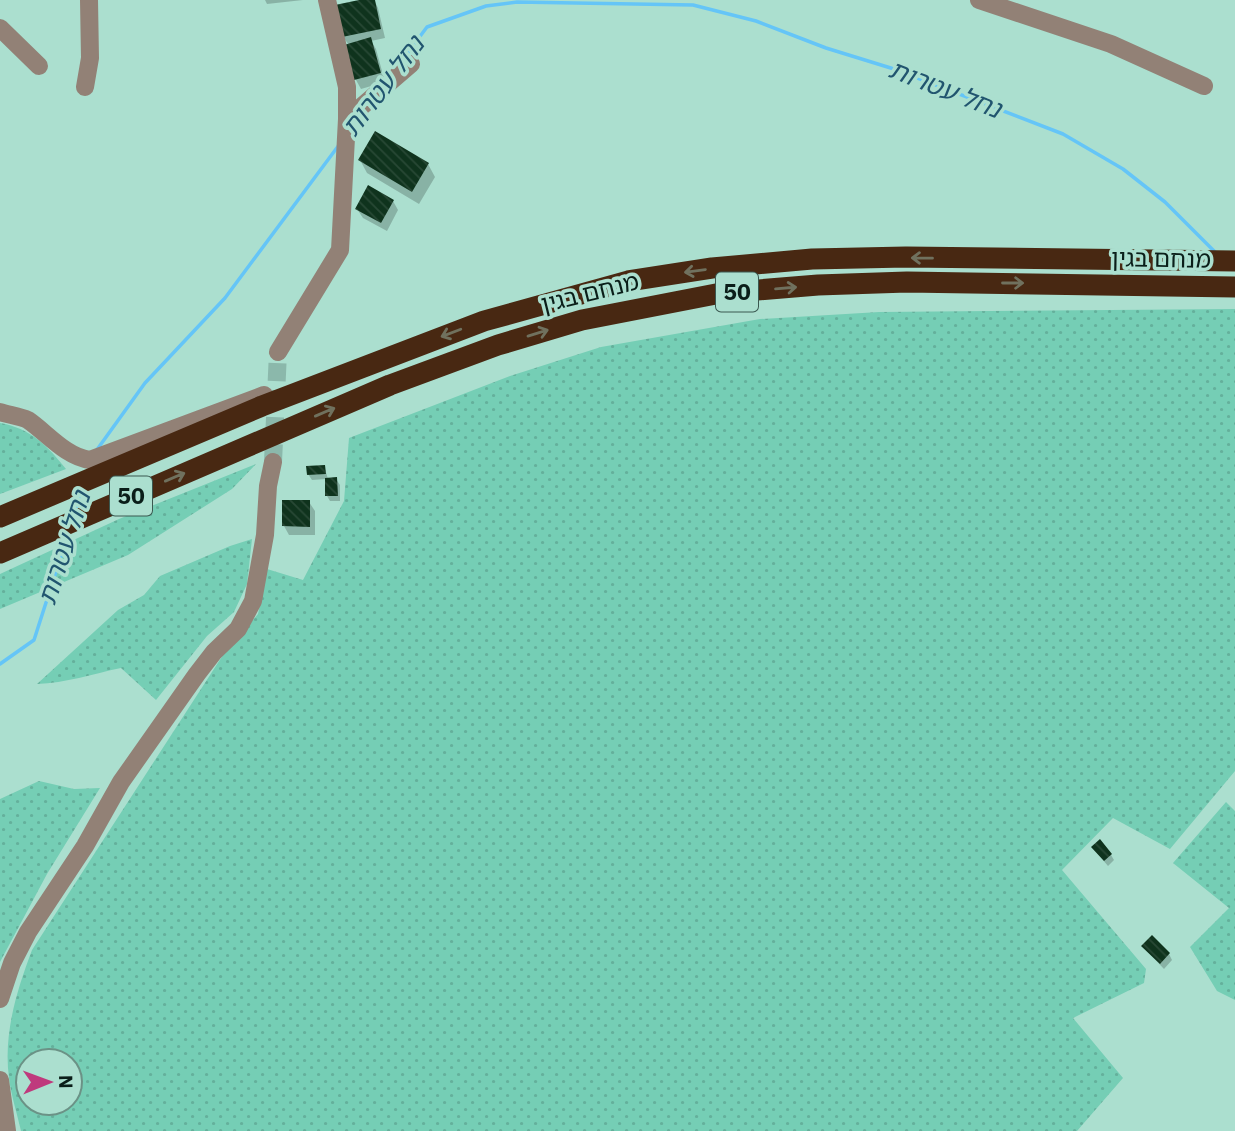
<svg xmlns="http://www.w3.org/2000/svg" width="1235" height="1131" viewBox="0 0 1235 1131" font-family="'IBM Plex Sans','Noto Sans Hebrew',sans-serif">
<style>
.grass{fill:url(#grass-dots);fill-rule:evenodd}
.shadow{fill:#0003}
.lines{fill:none;stroke-linecap:round;stroke-linejoin:round}
.stream{stroke:#65c5f7;stroke-width:3.5}
.building{fill:url(#building-back-hatch)}
.minor-tunnel{stroke:#8bb8ab;stroke-width:18;stroke-dasharray:18 9;stroke-linecap:butt}
.minor{stroke:#928176;stroke-width:18}
.highway{stroke:#482812;stroke-width:21}
.oneway{stroke:#70715e}
.labels{text-anchor:middle;stroke-width:7;stroke-linejoin:round;paint-order:stroke}
.shield{fill:#abdfcf;stroke:#3a5850;stroke-width:2}
.shield-label{font-size:23px;font-weight:bold;fill:#0a1e19}
.street-label{font-size:24px;fill:#0a1e19;stroke:#abdfcf}
.water-label{font-size:26px;font-style:italic;fill:#21556f;stroke:#abdfcf}
</style>
<defs>
<pattern id="grass-dots" width="8" height="8" patternUnits="userSpaceOnUse" patternTransform="scale(1.75)"><rect width="8" height="8" fill="#75ceb5"/><path d="M2 2h.1M6 6h.1" fill="none" stroke="#64b09b" stroke-width="1.8" stroke-linecap="round"/></pattern>
<pattern id="building-back-hatch" width="6" height="6" patternUnits="userSpaceOnUse" patternTransform="scale(1.75)"><rect width="6" height="6" fill="#0f331d"/><path d="M-1 5l2 2M0 0l6 6M5-1l2 2" fill="none" stroke="#284835"/></pattern>
</defs>
<rect width="100%" height="100%" fill="#abdfcf"/>
<path class="grass" d="M1235,309v462l-65,78 -57,-31 -51,52 84,99 -2,14 -71,35 50,60 -46,53h-1056c-4,-18 -10,-36 -12,-53 -6,-44 8,-88 23,-128l191,-295 35,-41 9,-45 36,11 41,-79 5,-63 161,-62 91,-29 159,-28 119,-7zM28,1061h42v42h-42z
M0,423c30,5 48,23 66,46l-66,25z
M256,464l-24,25 -104,66 -128,54v-35l119,-55z
M252,539l-5,45 -13,28 -27,24 -51,64 -35,-32c-29,6 -55,15 -84,16l81,-74 26,-15 16,-19 70,-30z
M39,781l35,8 26,-1 -53,86 -47,88v-163z
M1226,802l9,9v189l-18,-9 -27,-44 39,-39 -56,-45z"/>
<path class="shadow" d="M265,0h38l-36,4z
M367,0h7l4,8 7,30 -14,3 5,8 9,33 -24,7 -5,-9 -10,-34 3,-1 -6,-8z
M360,160l68,4 7,13 -16,27 -52,-31z
M393,201l5,9 -11,21 -24,-13 -6,-9z
M324,466l4,13h8l4,6v16h-10l-3,-5 -1,-17 -14,1 -4,-6z
M309,502l6,9v24h-26l-5,-9z
M1097,853l14,2 3,5 -6,6z
M1143,947l26,7 3,6 -8,9z"/>
<g class="lines">
<path class="stream" d="M400,63l27,-36 59,-21 31,-4 176,3 63,16 70,27 68,21 169,65 60,35 42,33 51,51
M96,451l49,-68 80,-85 114,-153
M74,513l8,-22
M0,664l34,-24 35,-109"/>
</g>
<path class="building" d="M359,0h16l6,29 -39,8 -7,-32z
M371,37l10,36 -27,7 -10,-35z
M375,131l54,32 -17,29 -54,-32z
M368,185l26,15 -13,23 -26,-14z
M325,465l1,9 -19,1 -1,-9z
M337,477l1,19h-13v-18z
M282,500h28v27l-28,-1z
M1100,839l12,15 -8,7 -13,-14z
M1152,935l18,18 -10,11 -19,-18z"/>
<g class="lines">
<path class="minor-tunnel" d="M273,462l5,-110"/>
<path class="minor" d="M979,0l132,44 93,42
M0,28l39,38
M85,87l5,-29 -1,-58
M347,119l64,-55
M278,352l62,-102 7,-131v-32l-20,-87
M0,412c9,3 20,4 28,8 19,13 38,37 62,40l174,-65
M0,999l12,-36 16,-31 57,-86 36,-64 76,-108 17,-22 24,-23 15,-28 12,-66 3,-49 5,-24
M0,1080l7,51"/>
<path class="highway" d="M0,517l262,-111 222,-85 144,-40 84,-13 100,-9 94,-2 329,4
M0,553l390,-168 108,-40 84,-25 139,-27 97,-8 89,-3 328,5"/>
</g>
<defs><path id="oneway-shaft" d="M-6 0H5M1.5-3L5.5 0L1.5 3" fill="none" stroke-width="1.6" stroke-linecap="round" stroke-linejoin="round" transform="scale(1.75)"/></defs>
<g class="oneway">
<use href="#oneway-shaft" transform="translate(922 258) rotate(-179)"/>
<use href="#oneway-shaft" transform="translate(695 271) rotate(172)"/>
<use href="#oneway-shaft" transform="translate(1013 283)"/>
<use href="#oneway-shaft" transform="translate(786 288) rotate(-5)"/>
<use href="#oneway-shaft" transform="translate(451 333) rotate(159)"/>
<use href="#oneway-shaft" transform="translate(538 333) rotate(-17)"/>
<use href="#oneway-shaft" transform="translate(325 412) rotate(-23)"/>
<use href="#oneway-shaft" transform="translate(175 477) rotate(-23)"/>
</g>
<g class="labels">
<g class="shield">
<rect x="716" y="272.5" width="42" height="39" rx="5"/>
<rect x="110" y="476.5" width="42" height="39" rx="5"/>
</g>
<g class="shield-label">
<text x="737" y="300">50</text>
<text x="131" y="504">50</text>
</g>
<g class="street-label">
<text transform="translate(1161 259) rotate(1)" y="8">מנחם בגין</text>
<text transform="translate(590 293) rotate(-14)" y="8">מנחם בגין</text>
</g>
<g class="water-label">
<text transform="translate(383 86) rotate(-53)" y="9">נחל עטרות</text>
<text transform="translate(945 89) rotate(21)" y="9">נחל עטרות</text>
<text transform="translate(64 548) rotate(-72)" y="9">נחל עטרות</text>
</g>
</g>
<g transform="translate(49 1082) rotate(89)"><circle r="33" fill="#abdfcf" stroke="#6b9286" stroke-width="2"/>
<path d="M0-5L12 26L0 18L-12 26Z" fill="#bf3a7d"/>
<text y="-10" font-size="19" font-weight="bold" text-anchor="middle" fill="#0a1e19">N</text>
</g>
</svg>
